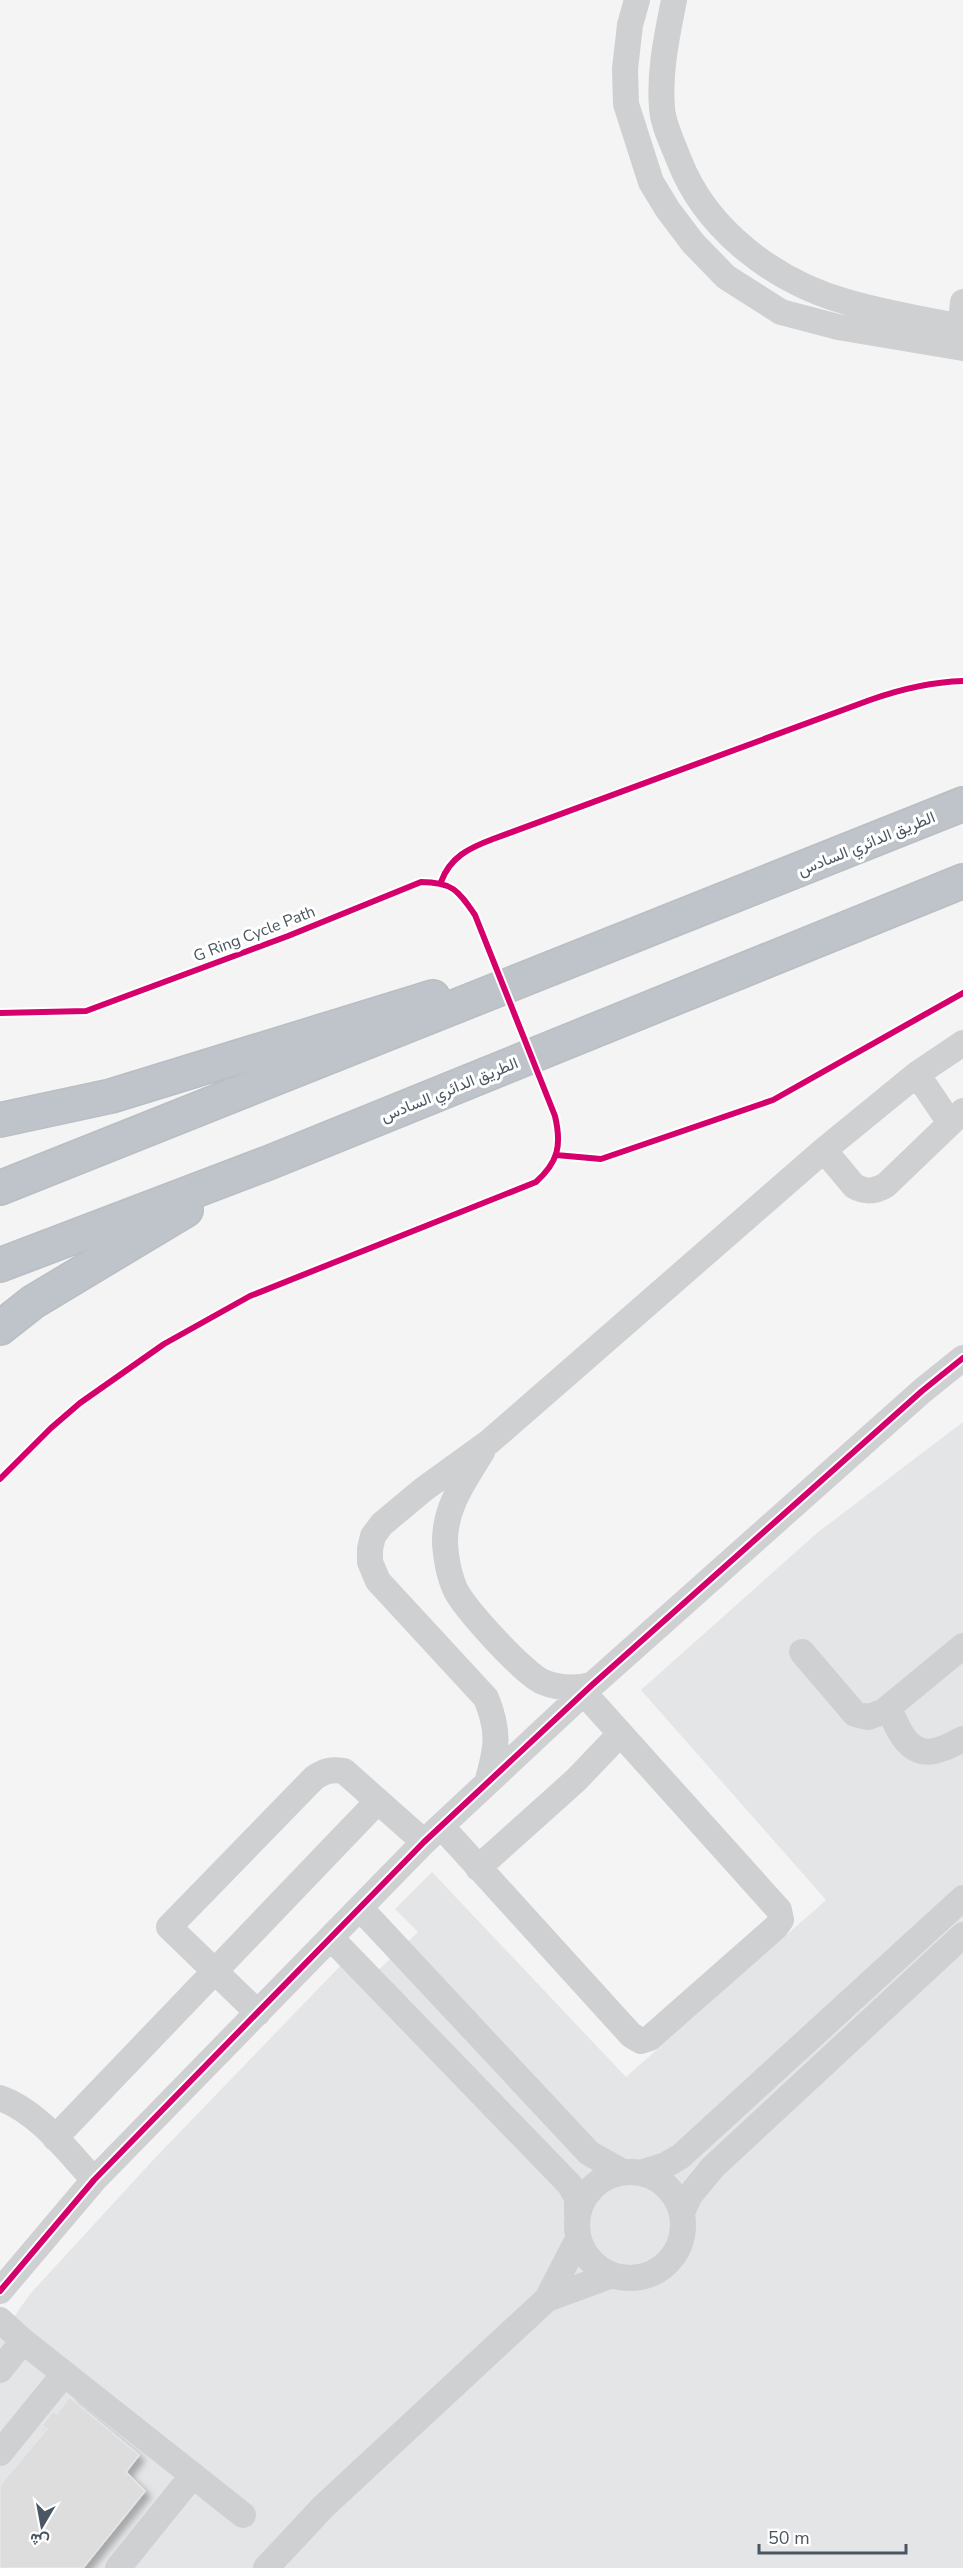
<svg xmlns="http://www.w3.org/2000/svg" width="963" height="2568" viewBox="0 0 963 2568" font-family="'Nunito Sans',Vazirmatn,sans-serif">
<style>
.airport{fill:#e4e5e7}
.building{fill:#ddddde;stroke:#e5e6e7;stroke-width:1.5;filter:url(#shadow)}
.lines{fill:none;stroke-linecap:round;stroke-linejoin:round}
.highway-casing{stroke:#b9bec3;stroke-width:36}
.minor{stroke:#ced0d2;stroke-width:26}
.highway{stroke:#bec4c9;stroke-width:33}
.cycleway-casing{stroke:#fff;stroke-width:10}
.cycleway{stroke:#d6006c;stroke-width:6}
.labels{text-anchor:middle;stroke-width:6;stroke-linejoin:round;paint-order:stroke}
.street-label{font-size:16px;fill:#4a5661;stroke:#fff}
</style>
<defs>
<filter id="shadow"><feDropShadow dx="5.5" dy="5.5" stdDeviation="3" flood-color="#0004"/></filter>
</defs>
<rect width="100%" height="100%" fill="#f4f4f4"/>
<path class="airport" d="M963,1422v1146h-963v-231l30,-43 125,-136 189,-196 19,23 55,-53 -23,-23 37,-37 194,205 200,-177 -185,-210 176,-157z"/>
<path class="building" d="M69,2397l70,58 -13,17 19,19 -62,77h-83v-83l47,-56 -5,-4 11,-14 4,3z"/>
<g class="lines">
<defs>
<path id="highway" d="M0,1120l111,-24 322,-99
M0,1188l963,-384
M0,1265l268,-102 695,-282
M0,1328l33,-26 153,-92"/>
</defs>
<use href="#highway" class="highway-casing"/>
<path class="minor" d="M637,0l-7,25 -5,44 1,35 25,78 17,28 25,33 33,34 55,35 57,15 125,21
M674,0c-7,36 -15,71 -12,108 1,17 11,36 17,52 27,70 96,122 168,142 38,11 78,18 116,25
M959,341l4,-39
M917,1074l33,49
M824,1150l30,36c11,6 21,6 32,-1l77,-74
M482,1452c-18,29 -38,56 -37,92 1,15 4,31 10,45 9,19 69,85 88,93 17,7 32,7 49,3
M802,1652l53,62 13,3 15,-5 80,-66
M889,1708c9,22 21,53 52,41 8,-2 15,-7 22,-10
M487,1783c10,-35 13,-51 -1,-85l-108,-117 -8,-19v-13l3,-13 9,-12 42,-35 65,-47 335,-292 93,-76 46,-31
M442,1827l189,208 10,6 9,-3 126,-111 5,-7 -2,-10 -195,-217
M478,1868l98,-88 44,-46
M360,1908l229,245 34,19
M331,1938l239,247 7,13v15
M258,2013l-89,-86 145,-149c10,-7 17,-9 30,-7l80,71
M0,2098c39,14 67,53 94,82
M55,2138l323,-337
M577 2225a53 53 0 1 1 106 0a53 53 0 1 1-106 0Z
M641,2173l25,-8 15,-9 282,-258
M682,2212l8,-17 23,-28 250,-232
M0,2291l94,-111 330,-338 168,-157 330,-294 41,-33
M547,2299l65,-24
M0,2320l23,21 220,174
M0,2370l23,-29
M0,2453l64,-79
M118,2568l75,-93
M266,2568l57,-61 224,-208 31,-60"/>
<use href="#highway" class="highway"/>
<defs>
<path id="cycleway" d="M441,882c9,-25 28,-34 52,-43l377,-139c31,-11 60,-18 93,-19
M0,1013l86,-2 202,-75 133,-54c31,0 37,8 54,33l80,201c7,30 3,46 -19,66l-286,114 -86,48 -84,59 -29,25 -51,51
M556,1155l45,4 172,-59 190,-107
M0,2291l94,-111 330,-338 168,-157 330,-294 41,-33"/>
</defs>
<use href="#cycleway" class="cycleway-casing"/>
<use href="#cycleway" class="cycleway"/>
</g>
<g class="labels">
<g class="street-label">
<text transform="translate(866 843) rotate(-22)" y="6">الطريق الدائري السادس</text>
<text transform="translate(254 933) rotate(-21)" y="6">G Ring Cycle Path</text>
<text transform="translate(449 1089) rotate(-22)" y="6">الطريق الدائري السادس</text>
</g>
</g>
<g transform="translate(42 2526) rotate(190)" stroke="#ffffff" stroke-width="4.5" paint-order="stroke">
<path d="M0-4.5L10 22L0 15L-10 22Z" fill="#4a5661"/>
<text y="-9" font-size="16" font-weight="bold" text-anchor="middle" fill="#4a5661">ش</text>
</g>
<path d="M759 2544v9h147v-9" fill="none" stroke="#4a5661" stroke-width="3"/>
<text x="768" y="2544" font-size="18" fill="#4a5661" stroke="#ffffff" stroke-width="4.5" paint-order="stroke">50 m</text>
</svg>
